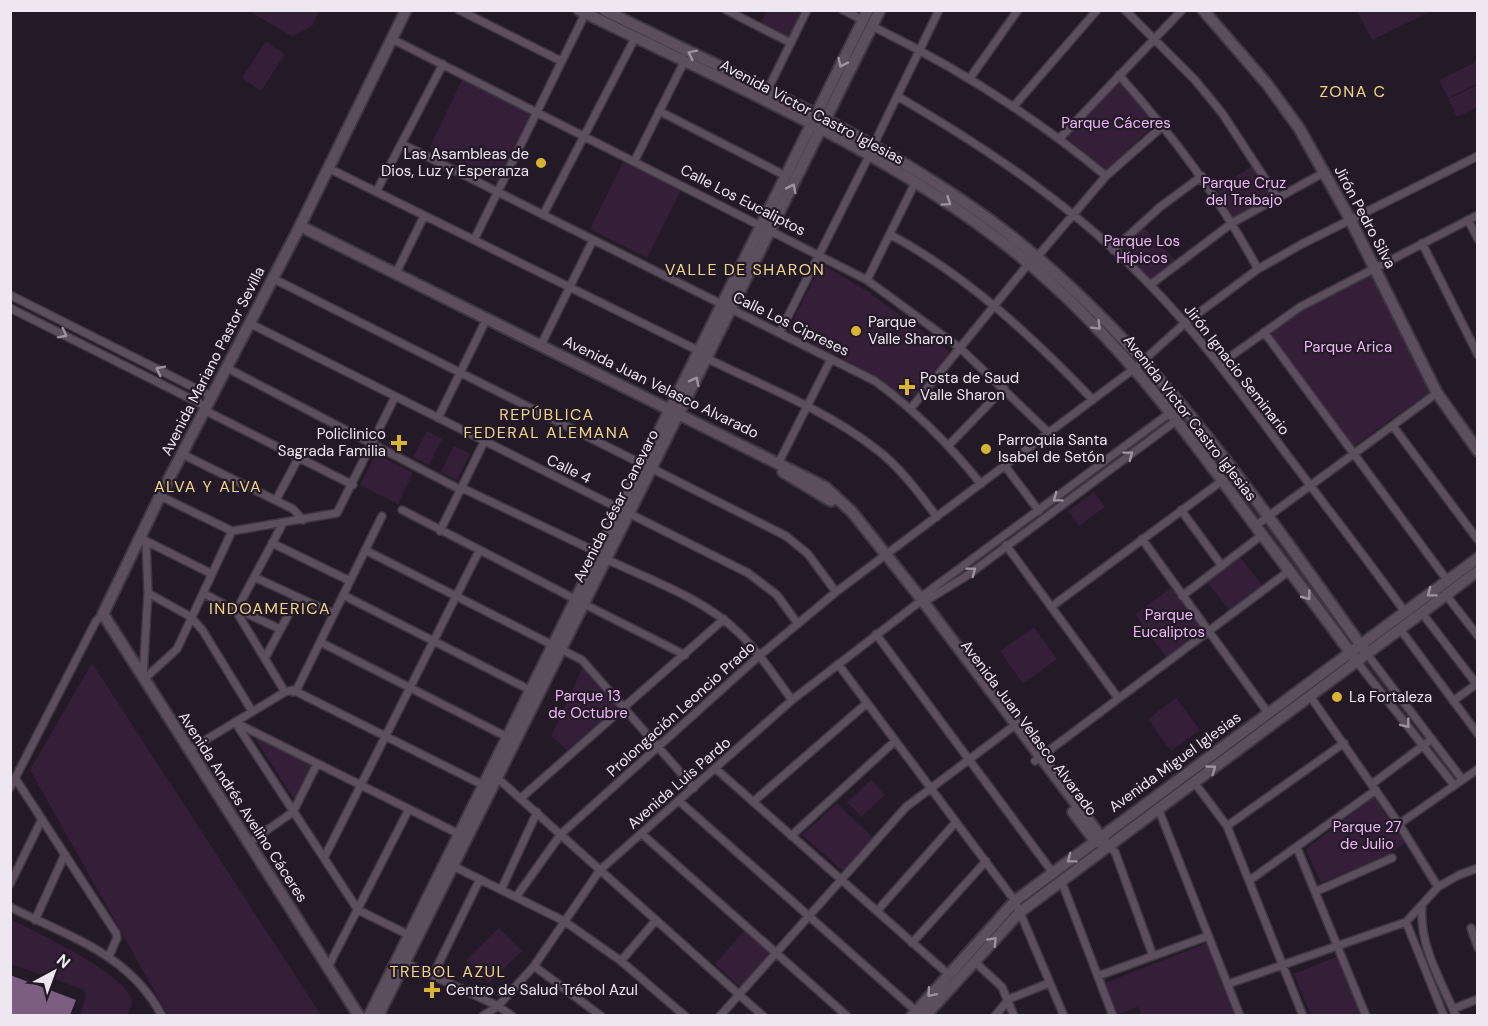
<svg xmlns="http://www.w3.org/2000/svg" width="1488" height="1026" viewBox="0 0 1488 1026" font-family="'DM Sans',sans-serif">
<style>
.green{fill:#341e38}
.water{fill:#7d5e83}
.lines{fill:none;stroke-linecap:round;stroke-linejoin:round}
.street-casing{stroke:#3e3640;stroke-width:10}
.secondary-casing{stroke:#3e3640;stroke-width:14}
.street{stroke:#5c4e5e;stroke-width:7}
.secondary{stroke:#5c4e5e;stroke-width:10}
.oneway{stroke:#9e92a0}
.poi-dot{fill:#d8b434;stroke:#241927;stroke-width:2}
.labels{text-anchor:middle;stroke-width:4.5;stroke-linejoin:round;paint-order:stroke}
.street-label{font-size:15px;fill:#eee6f0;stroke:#241927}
.park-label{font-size:15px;fill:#ecb9f6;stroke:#241927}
.poi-label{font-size:15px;fill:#eee6f0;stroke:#241927;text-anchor:start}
.neighbourhood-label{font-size:16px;letter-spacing:1.5px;fill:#efd689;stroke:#241927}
</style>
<rect width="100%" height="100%" fill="#241927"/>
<path class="green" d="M249,11h70l-6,14 -20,12z
M767,11h37l-14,28 -30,-15z
M1357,11h75l-60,29z
M266,41l19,13 -24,37 -19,-13z
M1476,62l1,22 -29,14 -9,-18z
M462,80l70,35 -34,68 -69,-35z
M1118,80l38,43 -50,47 -41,-34z
M1477,85v22l-20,10 -9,-18z
M623,162l58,28 -34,68 -57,-29z
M1254,165l19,30 -39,23 -18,-29z
M1142,226l33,34 -26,21 -33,-32z
M823,265l44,26 81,59v4l-34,42 -8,2 -30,-21 -34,-18v-4h-6l-46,-22 -1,-4 31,-63z
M1372,274l59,117 -77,55 -84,-114 43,-28z
M1148,368l113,147 -5,4 -59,-81 -54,-65z
M427,431l15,8 -13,26 -16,-8z
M454,446l16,8 -13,26 -16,-8z
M376,454l37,19 -15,31 -38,-19z
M1094,492l11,15 -26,19 -11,-15z
M1268,525l87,118 -5,4 -88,-118z
M1240,557l23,29 -33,25 -23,-29z
M1171,588l33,44 -37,27 -32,-45z
M1034,627l23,32 -34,25 -23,-33z
M1366,658l92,118 -5,4 -92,-118z
M92,663l229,352h-153l-138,-245z
M583,667l34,40 -50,43 -16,-14z
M1176,698l24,32 -29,21 -23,-32z
M258,737l54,29 -16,32h-3l-37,-58z
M871,780l14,15 -24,22 -14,-15z
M1374,797l31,46 -18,13 -66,27 -15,-34z
M837,803l37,36 -30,33 -42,-37z
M11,919c22,12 120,57 121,83 0,4 -3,10 -5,13h-47l6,-19 -2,-6 -73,-26z
M499,928l23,23 -33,32 -23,-23z
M745,930l26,23 -31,34 -25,-23z
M1207,943l29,72h-94l-4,-8 -20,7 -13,-31z
M1338,956l25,59h-52l-17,-41z"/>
<path class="water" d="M10,975l66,25 -6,15h-59z"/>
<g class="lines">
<defs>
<path id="street" d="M459,10l102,51
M726,10l65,33
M843,10l20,10
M1125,10l70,70 27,33 55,84
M872,26c84,41 162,90 234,150
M392,39l475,241 93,68 89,85
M1119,75c55,62 99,121 139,194
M970,78l48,-68
M767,91l40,-81
M897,96c91,53 181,113 254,190 51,52 93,111 137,170 39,52 79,103 117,156
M1014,106l83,-96
M659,111l127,65
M1060,138l122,-128
M402,144l473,237c41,30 74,63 106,103
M873,146l66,-136
M635,160l49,-98
M328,168l371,183
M376,192l67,-128
M543,215l92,-177
M1468,220l10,19
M891,235c76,41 142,102 202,165
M474,240l111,-226
M1422,243l56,112
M1113,250l47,-43 42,-31
M1037,257l69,-81 58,-51
M396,273l28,-57
M272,278l370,186
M867,280l48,-97
M1150,285l82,-62 93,-51
M10,295l203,102
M10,308l197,99
M249,323l499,250 29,22 21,29
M780,332l89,-176
M1264,332l183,248
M541,345l52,-105
M706,358c57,28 120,52 170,91 24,18 43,44 61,68
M1220,364l80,-57 178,-92
M227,368l234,122
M911,408l118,-145
M206,411l147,74
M438,418l49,-100
M1393,426l85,114
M949,445l55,-57
M182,454l111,55 10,11
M779,462l52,-103
M1005,466l34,45
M651,468l135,68 22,18 28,38
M462,488l137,65
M160,496l72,35
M276,500l23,-43
M402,510l173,89
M1181,510l41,56
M1255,526l182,-133
M232,531l105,-18 58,-116
M440,531l44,-89
M1142,539l126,174
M144,540l68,34
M272,543l78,38
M1006,545l112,153
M365,550l217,110 112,128
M606,559c44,21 97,39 132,73 21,20 37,45 54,68
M254,577l80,37
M148,593l43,24 12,14 49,80
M203,593l33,18 49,81
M343,595l187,95
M1446,595l32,41
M1182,596l80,-61
M922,600l7,-1 39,-24 209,-155
M584,604l101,51
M1051,607l172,-127
M237,609l43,20
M236,611l46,-86
M1422,613l56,73
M1400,629l78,105
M876,634l177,239
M320,642l187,95
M1367,654l95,125
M265,658l33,-61
M1357,662l97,123
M838,664l177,237 49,115
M143,677l5,-84 -2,-52
M143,680l34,-31 55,-118
M293,692l3,-1 86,-175
M1310,696l89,128 39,63
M1453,701l25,-18
M235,722l123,188 51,25
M236,723l223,111
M189,750l96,-58 8,-2 190,95
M1035,761l254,-190
M716,769l232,205
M494,775l269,241
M15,778l101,155 1,5 -8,18
M1194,782l33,44 76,190
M1372,784l60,-45
M10,788l86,-167 7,-7
M521,798l203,-179
M679,801l237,210
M753,802l114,-99
M1158,808l82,208
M1399,824l79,-55
M1227,826l117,-83
M642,834l205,182
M791,836l104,-95
M250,842l43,-30 24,-48
M1108,846l7,6 38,104
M1297,848l69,168
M324,858l155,-307
M453,866l111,55 57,40 64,55
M1061,880l52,136
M1250,880l126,-90
M10,884l32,-65
M501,890l36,-78
M1317,891l75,-33
M516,897l45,-63 198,-178 77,-64 299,-224 50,-45 73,-54 44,-25 176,-88
M10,907c59,30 120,47 152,109
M1422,907c-3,38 19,74 34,109
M877,911l79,-89
M35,920l30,-66
M1406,922l38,94
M1471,928l7,20
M912,943l74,-82
M401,961l97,45 14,10
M621,961l35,-41
M975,962l27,25 12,29
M534,966l67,50
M328,967l81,-158
M433,975l47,-96
M1098,976l110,-40
M1228,984l178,-62 32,-35 21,-12 19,-7
M1453,1009l25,-10
M483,1016l15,-10 36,-40 66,-96 192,-170 130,-100 3,-6 246,-182
M720,1016l186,-209 105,-79
M995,1016l14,-17 40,-16"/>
<path id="secondary" d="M579,10c142,70 302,137 427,235 100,78 174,177 248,279 34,46 70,91 103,138
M604,10c131,65 268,124 386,210 154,113 267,280 377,434
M1203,10l64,74 32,44 51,91 87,174 41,58
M300,226l525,261 27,25 67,84 189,250
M783,472l48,29
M1073,812l22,29 12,5
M359,1016l-256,-402 57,-118 137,-264 109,-222
M369,1016l499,-1006
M378,1016l502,-1006
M912,1016l103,-115 463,-343
M925,1016l95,-104 458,-341"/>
</defs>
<use href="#street" class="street-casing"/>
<use href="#secondary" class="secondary-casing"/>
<use href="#street" class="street"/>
<use href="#secondary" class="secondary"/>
</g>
<defs><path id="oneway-chevron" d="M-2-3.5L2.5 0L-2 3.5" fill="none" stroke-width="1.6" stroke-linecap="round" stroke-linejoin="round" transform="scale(1.5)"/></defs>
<g class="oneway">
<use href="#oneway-chevron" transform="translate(692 54) rotate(-154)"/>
<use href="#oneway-chevron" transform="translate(842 63) rotate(116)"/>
<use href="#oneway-chevron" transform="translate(792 188) rotate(-64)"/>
<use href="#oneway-chevron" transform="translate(947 202) rotate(34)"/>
<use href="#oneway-chevron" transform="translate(1097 326) rotate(45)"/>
<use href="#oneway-chevron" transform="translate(63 334) rotate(27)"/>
<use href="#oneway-chevron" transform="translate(160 370) rotate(-153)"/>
<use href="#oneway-chevron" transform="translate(695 381) rotate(-63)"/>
<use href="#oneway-chevron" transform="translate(1129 455) rotate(-37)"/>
<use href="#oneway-chevron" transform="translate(1057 498) rotate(143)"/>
<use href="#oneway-chevron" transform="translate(972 571) rotate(-37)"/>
<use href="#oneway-chevron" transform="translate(1431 593) rotate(143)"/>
<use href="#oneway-chevron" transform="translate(1307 596) rotate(53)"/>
<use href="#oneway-chevron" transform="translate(1406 724) rotate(52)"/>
<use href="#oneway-chevron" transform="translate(1212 769) rotate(-36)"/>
<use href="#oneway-chevron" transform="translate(1071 859) rotate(143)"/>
<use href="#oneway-chevron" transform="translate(993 941) rotate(-47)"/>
<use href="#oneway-chevron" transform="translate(931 993) rotate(131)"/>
</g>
<g class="poi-dot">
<circle cx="541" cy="163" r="6"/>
<circle cx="856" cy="331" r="6"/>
<path d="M904 378h6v6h6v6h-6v6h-6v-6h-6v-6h6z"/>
<path d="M396 434h6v6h6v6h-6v6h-6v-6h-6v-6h6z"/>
<circle cx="986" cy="449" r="6"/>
<circle cx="1337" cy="697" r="6"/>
<path d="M429 981h6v6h6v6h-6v6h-6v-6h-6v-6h6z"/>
</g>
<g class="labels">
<g class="street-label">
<text transform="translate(812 112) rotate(28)" y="5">Avenida Victor Castro Iglesias</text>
<text transform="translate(743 200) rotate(27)" y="5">Calle Los Eucaliptos</text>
<text transform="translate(1365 217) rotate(62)" y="5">Jirón Pedro Silva</text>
<text transform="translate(791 324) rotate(26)" y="5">Calle Los Cipreses</text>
<text transform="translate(213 361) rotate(-63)" y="5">Avenida Mariano Pastor Sevilla</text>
<text transform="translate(1237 370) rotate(52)" y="5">Jirón Ignacio Seminario</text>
<text transform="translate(661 387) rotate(26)" y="5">Avenida Juan Velasco Alvarado</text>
<text transform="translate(1190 418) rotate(52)" y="5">Avenida Victor Castro Iglesias</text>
<text transform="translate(569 469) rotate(26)" y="5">Calle 4</text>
<text transform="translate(616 506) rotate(-63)" y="5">Avenida César Canevaro</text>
<text transform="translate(681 709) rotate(-42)" y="5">Prolongación Leoncio Prado</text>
<text transform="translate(1029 728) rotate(53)" y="5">Avenida Juan Velasco Alvarado</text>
<text transform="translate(1175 762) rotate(-36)" y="5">Avenida Miguel Iglesias</text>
<text transform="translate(679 783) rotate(-41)" y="5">Avenida Luis Pardo</text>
<text transform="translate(243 807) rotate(57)" y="5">Avenida Andrés Avelino Cáceres</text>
</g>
<g class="park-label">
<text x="1116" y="128">Parque Cáceres</text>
<text x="1244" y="188">Parque Cruz<tspan x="1244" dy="17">del Trabajo</tspan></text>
<text x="1142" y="246">Parque Los<tspan x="1142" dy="17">Hípicos</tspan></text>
<text x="1348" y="352">Parque Arica</text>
<text x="1169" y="620">Parque<tspan x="1169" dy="17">Eucaliptos</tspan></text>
<text x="588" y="701">Parque 13<tspan x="588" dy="17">de Octubre</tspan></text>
<text x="1367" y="832">Parque 27<tspan x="1367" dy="17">de Julio</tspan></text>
</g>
<g class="poi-label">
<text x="529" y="159" text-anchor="end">Las Asambleas de<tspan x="529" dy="17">Dios, Luz y Esperanza</tspan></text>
<text x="868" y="327">Parque<tspan x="868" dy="17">Valle Sharon</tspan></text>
<text x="920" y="383">Posta de Saud<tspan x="920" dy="17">Valle Sharon</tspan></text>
<text x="386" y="439" text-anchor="end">Policlinico<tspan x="386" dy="17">Sagrada Familia</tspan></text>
<text x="998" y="445">Parroquia Santa<tspan x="998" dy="17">Isabel de Setón</tspan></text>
<text x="1349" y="702">La Fortaleza</text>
<text x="446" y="995">Centro de Salud Trébol Azul</text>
</g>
<g class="neighbourhood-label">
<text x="1353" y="97">ZONA C</text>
<text x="745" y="275">VALLE DE SHARON</text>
<text x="547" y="420">REPÚBLICA<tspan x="547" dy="18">FEDERAL ALEMANA</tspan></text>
<text x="208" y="492">ALVA Y ALVA</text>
<text x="270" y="614">INDOAMERICA</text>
<text x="448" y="977">TREBOL AZUL</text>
</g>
</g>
<rect width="1488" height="1026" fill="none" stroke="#eee6f0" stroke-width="24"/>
<g transform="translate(54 972) rotate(41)" stroke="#241927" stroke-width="4.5" paint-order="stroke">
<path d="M0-4.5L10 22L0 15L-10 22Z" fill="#eee6f0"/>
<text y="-9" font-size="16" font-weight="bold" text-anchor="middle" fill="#eee6f0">N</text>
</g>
</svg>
